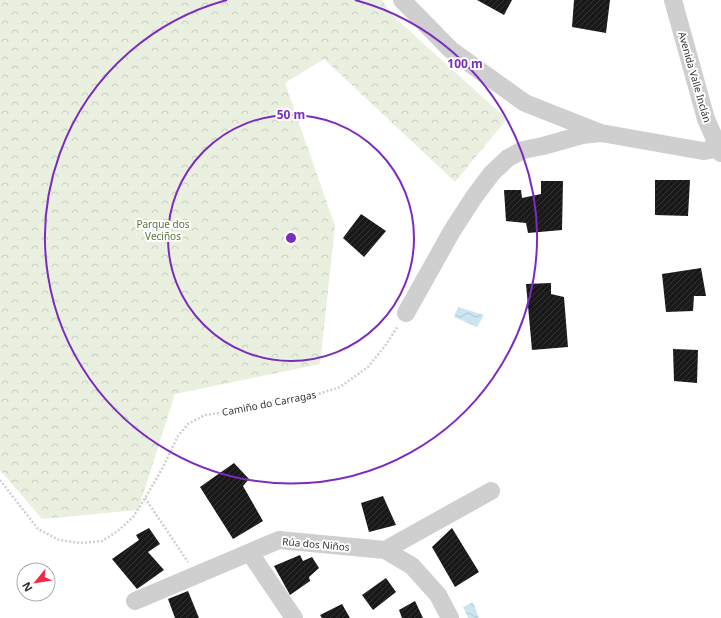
<svg xmlns="http://www.w3.org/2000/svg" width="721" height="618" viewBox="0 0 721 618" font-family="'Noto Sans',sans-serif">
<style>
.forest{fill:url(#forest-crowns)}
.water{fill:url(#water-waves)}
.building{fill:url(#building-hatch)}
.lines{fill:none;stroke-linecap:round;stroke-linejoin:round}
.path{stroke:#cfcfcf;stroke-width:2.5;stroke-dasharray:2 2;stroke-linecap:butt}
.street{stroke:#cfcfcf;stroke-width:18}
.ring{fill:none;stroke:#7b2cbf;stroke-width:2}
.labels{text-anchor:middle;stroke-width:4;stroke-linejoin:round;paint-order:stroke}
.street-label{font-size:10px;fill:#323232;stroke:#fff}
.park-label{font-size:10px;fill:#59743a;stroke:#fff}
.centre{fill:#7b2cbf;stroke:#fff;stroke-width:2}
.ring-label{font-size:12px;text-anchor:middle;font-weight:bold;fill:#7b2cbf;stroke:#fff;stroke-width:4;stroke-linejoin:round;paint-order:stroke}
</style>
<defs>
<pattern id="forest-crowns" width="20" height="18" patternUnits="userSpaceOnUse"><rect width="20" height="18" fill="#e9f0e0"/><path d="M2 6a3 3 0 1 1 6 0M12 15a3 3 0 1 1 6 0" fill="none" stroke="#c8cec1"/></pattern>
<pattern id="water-waves" width="16" height="10" patternUnits="userSpaceOnUse"><rect width="16" height="10" fill="#cbe5f1"/><path d="M0 5q4-4 8 0t8 0" fill="none" stroke="#afc5cf"/></pattern>
<pattern id="building-hatch" width="6" height="6" patternUnits="userSpaceOnUse"><rect width="6" height="6" fill="#191919"/><path d="M-1 1l2-2M0 6l6-6M5 7l2-2" fill="none" stroke="#323232"/></pattern>
</defs>
<rect width="100%" height="100%" fill="#fff"/>
<path class="forest" d="M0,0h382l10,15 115,104 -52,63 -131,-123 -39,24 50,143 -15,138 -145,30 -37,116 -96,9 -42,-49z"/>
<path class="water" d="M458,307l26,8 -7,12 -23,-10z
M473,602l6,16h-11l-5,-11z"/>
<path class="building" d="M477,0h35l-8,15z
M574,0h36l-4,33 -34,-6z
M655,180h35l-2,36 -33,-1z
M541,181h22l-1,49 -34,3 -2,-10 -20,-2 -2,-31h17l1,8 19,-4z
M361,214l25,17 -22,26 -21,-19z
M701,268l5,28h-12l-1,15 -27,1 -4,-38z
M551,283v11l13,3 4,50 -36,3 -6,-66z
M673,349l25,1 -1,33 -23,-2z
M234,463l15,16 -6,7 20,35 -30,18 -33,-52z
M383,496l13,29 -27,7 -8,-29z
M149,528l11,16 -12,8 16,18 -27,19 -25,-30 27,-19 -3,-5z
M452,528l27,44 -24,15 -23,-40z
M300,555l3,6 9,-4 7,11 -10,9 1,4 -20,14 -16,-29z
M386,578l10,14 -23,18 -11,-15z
M188,591l11,27h-24l-7,-19z
M415,601l8,17h-21l-3,-8z
M342,604l8,14h-28l-2,-3z"/>
<g class="lines">
<path class="path" d="M0,480l38,49 21,11 22,3 21,-2 16,-10 15,-14 14,-22 16,-28 15,-31 10,-12 17,-9 23,-3 47,-11 34,-4 31,-10 28,-20 17,-21 13,-20
M145,498l43,64"/>
<path class="street" d="M402,0l49,50 74,53 76,30 102,18 18,-3
M673,0l33,119 15,34
M406,313l46,-82 22,-34 18,-24 16,-15 15,-8 20,-4 39,-11 18,-2
M385,550l106,-59
M250,553l44,65
M135,601l144,-61 106,10 27,16 26,29 12,23"/>
</g>
<g class="ring">
<circle cx="291" cy="238" r="123"/>
<path d="M355 0A246 246 0 1 1 227 0"/>
</g>
<g class="labels">
<g class="street-label">
<text transform="translate(695 77) rotate(74)" y="4">Avenida Valle Inclán</text>
<text transform="translate(269 403) rotate(-11)" y="4">Camiño do Carragas</text>
<text transform="translate(316 544) rotate(5)" y="4">Rúa dos Niños</text>
</g>
<g class="park-label">
<text x="163" y="228">Parque dos<tspan x="163" dy="12">Veciños</tspan></text>
</g>
</g>
<circle cx="291" cy="238" r="6" class="centre"/>
<g class="ring-label">
<text x="465" y="68">100 m</text>
<text x="291" y="119">50 m</text>
</g>
<g transform="translate(36 582) rotate(240)"><circle r="19" fill="#ffffff" stroke="#adadad"/>
<path d="M0-3L7 15L0 10L-7 15Z" fill="#f62745"/>
<text y="-6" font-size="11" font-weight="bold" text-anchor="middle" fill="#323232">N</text>
</g>
</svg>
